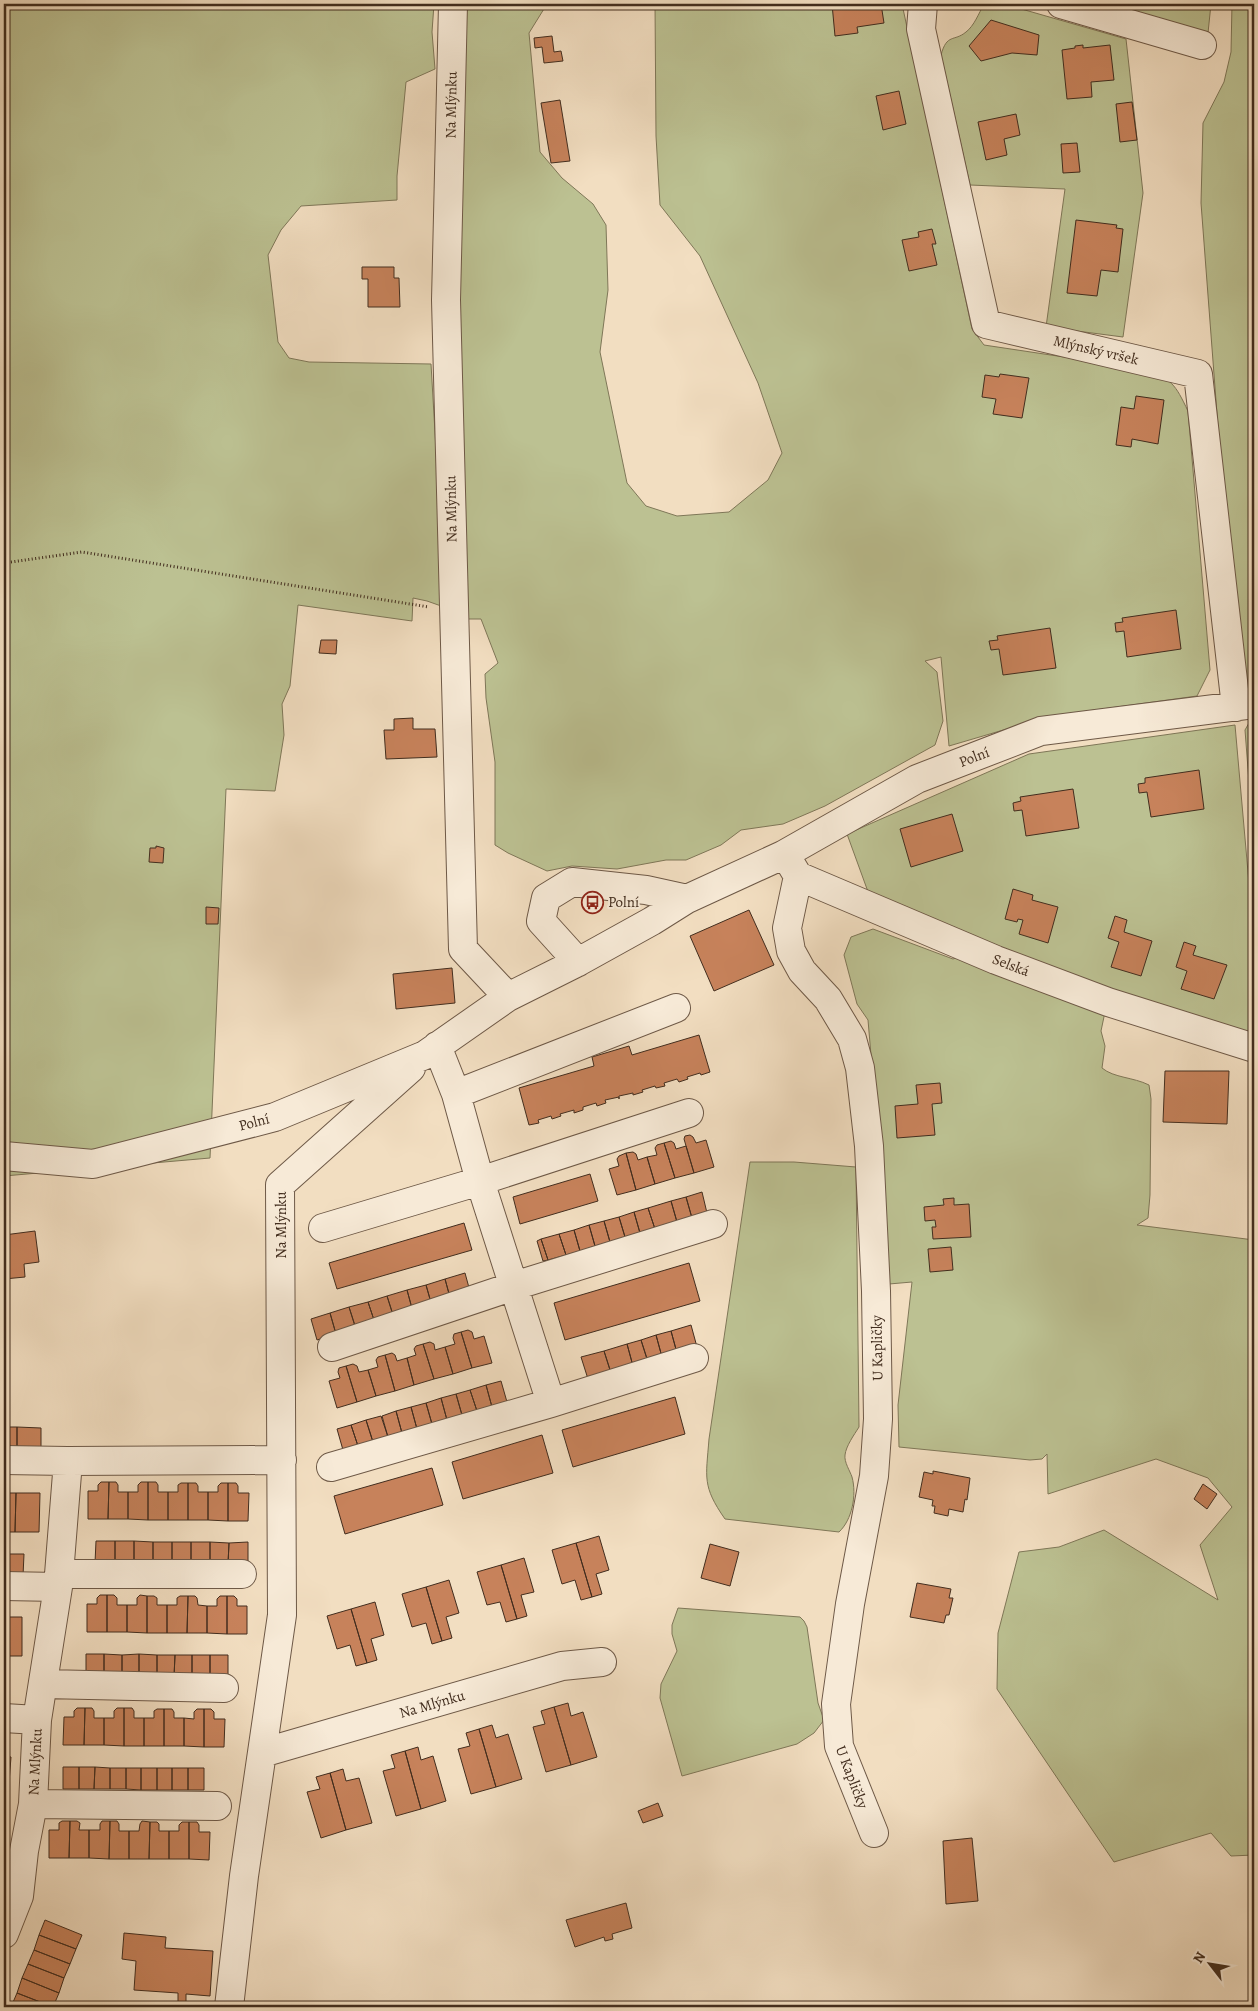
<svg xmlns="http://www.w3.org/2000/svg" width="1258" height="2011" viewBox="0 0 1258 2011" font-family="Alegreya,serif">
<style>
.green{fill:#bcc192;stroke:#7f7758}
.building{fill:#c7825b;stroke:#422d1e}
.lines{fill:none;stroke-linecap:round;stroke-linejoin:round}
.minor-casing{stroke:#6e5947;stroke-width:30}
.path{stroke:#422d1e;stroke-width:3;stroke-dasharray:1 2.5;stroke-linecap:butt}
.minor{stroke:#f7ead7;stroke-width:28}
.labels{text-anchor:middle;stroke-width:4;stroke-linejoin:round;paint-order:stroke}
.street-label{font-size:15px;fill:#422d1e;stroke:#f7ead7}
.poi-label{font-size:15px;fill:#422d1e;stroke:#f7ead7;text-anchor:start}
</style>
<rect width="100%" height="100%" fill="#f2dec1"/>
<filter id="stains"><feTurbulence type="fractalNoise" baseFrequency=".004" numOctaves="4"/><feColorMatrix values="0 0 0 0 .2 0 0 0 0 .09 0 0 0 0 .02 0 0 0 .5 -.17"/></filter>
<radialGradient id="worn" r=".72"><stop offset=".6" stop-color="#630" stop-opacity="0"/><stop offset="1" stop-color="#630" stop-opacity=".3"/></radialGradient>
<path class="green" d="M4,4h430l-2,28 3,37 -29,13 -9,94v24l-96,6 -20,24 -13,25 10,87 11,16 20,4 122,2 12,205 1,38 -17,-6 -14,-3 -1,23 -114,-16 -8,81 -8,18 2,31 -9,56 -49,-2 -16,369 -206,18z
M461,4h86l-18,29 11,119 22,26 31,26 13,21 2,65 -8,62 27,131 19,23 31,10 52,-4 39,-32 14,-27 -24,-70 -58,-127 -40,-51 -4,-69 -1,-132h247l70,325 12,16 160,24c28,10 31,15 44,42l22,259 -13,26 -146,20 -102,30 -8,-89 -16,4 12,11 6,49 -8,24 -110,61 -42,18 -42,6 -20,15 -35,15h-20l-49,9 -45,-3 -25,5 -39,-18 -13,-8v-83l-9,-64 -1,-24 13,-11 -17,-44h-14l-12,-331z
M984,4h20l122,35 17,154 -20,144 -77,-10 19,-138 -95,-4 -29,-130c6,-22 13,-13 25,-23 8,-6 13,-19 18,-28z
M1106,4h105l-3,29z
M1232,4h22v680l-7,-4 -11,-16 -35,-461 2,-80 21,-41 7,-30z
M1254,718v129l-9,-117 4,-7z
M1235,725l19,215v95l-129,-39 -254,-96 -24,-66 182,-80z
M873,929l80,30 7,-3 145,56 -4,19 4,15 -3,22c12,10 31,9 47,17l2,14 -1,96 -2,23 -11,7 117,15v615l-23,1 -20,-23 -97,29 -117,-173 1,-56 21,-81 40,-5 45,-17 114,70 -18,-55 32,-38 -24,-29 -52,-19 -108,35 -1,-40 -5,5 -12,1 -131,-13 -1,-42 14,-123 -23,2 -6,-88 -15,-176 -11,-16 -13,-49 7,-18z
M750,1162h44l62,5 3,260c-5,8 -13,19 -14,28 -1,7 5,16 7,22 5,18 0,43 -13,55l-114,-13c-23,-33 -19,-41 -16,-80z
M678,1608l122,9 4,4 3,6 11,76 6,17 -10,13 -17,11 -115,32 -22,-78 1,-14 16,-33 -5,-17v-9z"/>
<path class="building" d="M832,4h49l3,19 -27,4 1,6 -23,3z
M991,20l48,15 -2,20 -25,-2 -31,8 -12,-15z
M552,36l2,16 7,-1 2,10 -19,2 -2,-16 -7,1 -1,-10z
M1083,45v3l27,-3 4,35 -23,2 1,15 -25,2 -5,-49 13,-2v-2z
M899,91l7,33 -23,6 -7,-34z
M560,100l10,61 -19,2 -10,-60z
M1132,102l5,38 -17,2 -4,-38z
M1016,114l4,21 -16,4 3,16 -21,5 -8,-38z
M1077,143l3,29 -17,1 -2,-29z
M1076,220l41,5 -1,3 7,1 -5,43 -17,-2 -4,26 -30,-3z
M932,229l4,15h-4l5,21 -28,6 -7,-31 17,-3 -1,-5z
M362,267h32v11h5l1,29h-32v-28h-6z
M1000,374l29,4 -7,40 -29,-4 3,-15 -14,-2 3,-22 14,2z
M1136,396l28,4 -6,44 -26,-5 -1,8 -15,-2 5,-38 13,2z
M1176,610l5,39 -54,8 -3,-26 -8,1 -1,-9 8,-1 -1,-4z
M1050,628l6,40 -53,7 -4,-26 -8,1 -2,-9 9,-1 -1,-4z
M321,640h16l-1,14 -17,-1z
M413,718v11h22l2,28 -51,2 -2,-29h10v-11z
M1199,770l5,39 -53,8 -4,-25 -8,1 -1,-9 7,-1v-5z
M1073,789l6,39 -53,8 -4,-26 -8,1 -1,-8 8,-2 -1,-4z
M952,814l11,37 -52,16 -11,-38z
M156,846l8,2 -1,15 -14,-1 1,-14h6z
M1013,889l20,6 -1,5 26,7 -10,36 -29,-9 4,-14 -5,-1 -1,3 -12,-3z
M206,907l13,1 -1,16h-12z
M749,910l25,55 -60,26 -24,-55z
M1115,916l12,4 -3,12 28,9 -11,35 -30,-9 8,-25 -11,-4z
M1184,942l12,4 -3,9 34,10 -13,34 -33,-10 6,-18 -11,-4z
M452,968l3,35 -59,6 -3,-35z
M699,1035l11,37 -9,3 -1,-2 -13,4 1,2 -9,3 -2,-3 -13,4 1,3 -9,2 -1,-2 -13,4 1,2 -10,3v-2l-14,3v3v-2l-14,3 1,3 -9,3 -1,-3 -13,4v3l-9,3v-3l-14,4 1,2 -9,3 -1,-3 -13,4 1,3 -10,2 -10,-37 75,-22 -2,-9 37,-11 3,9z
M1165,1071h64l-2,53 -64,-2z
M940,1083l2,20 -10,1 3,31 -38,3 -2,-32 23,-2 -2,-19z
M690,1135l3,2 3,6 10,-3 8,27 -20,6 -10,-34 1,-3z
M671,1141l3,2 2,6 10,-3 8,27 -19,5 -11,-35z
M664,1143l11,35 -20,6 -8,-27 10,-2 -2,-7 2,-3z
M633,1152l3,2 2,6 9,-3 8,27 -19,6 -10,-37z
M626,1153l10,37 -19,5 -8,-26 10,-3 -2,-7 2,-3z
M590,1174l8,27 -78,23 -7,-27z
M702,1192l5,21 -15,5 -6,-21z
M686,1197l6,21 -15,4 -6,-21z
M954,1198v7l15,-1 2,33 -38,2 -1,-12h4l-1,-7 -10,1 -1,-14 20,-2 -1,-6z
M671,1201l6,21 -22,7 -7,-21z
M648,1208l7,21 -15,4 -6,-21z
M634,1212l6,21 -15,4 -6,-20z
M619,1217l6,20 -15,5 -6,-21z
M604,1221l6,21 -15,4 -6,-21z
M464,1223l8,27 -135,39 -8,-26z
M589,1225l6,21 -15,5 -6,-21z
M574,1230l6,21 -14,4 -7,-21z
M35,1231l4,31 -15,2 1,13 -21,2v-44z
M559,1234l7,21 -18,5 -7,-21z
M541,1239l7,21 -5,1 -6,-20z
M951,1247l2,23 -23,2 -2,-23z
M689,1263l11,38 -135,39 -11,-37z
M465,1273l6,22 -20,6 -6,-22z
M445,1279l6,22 -19,5 -6,-21z
M426,1285l6,21 -19,6 -6,-22z
M407,1290l6,22 -19,6 -7,-22z
M387,1296l7,22 -19,5 -7,-21z
M368,1302l7,21 -19,6 -7,-22z
M349,1307l7,22 -20,5 -6,-21z
M330,1313l6,21 -19,6 -6,-21z
M691,1325l6,22 -20,6 -6,-22z
M468,1330l4,2 2,7 10,-3 8,27 -20,5 -11,-36z
M671,1331l6,22 -15,4 -6,-22z
M461,1332l11,36 -19,6 -8,-27 10,-3 -2,-6 1,-4z
M656,1335l6,22 -14,5 -7,-22z
M641,1340l7,22 -15,4 -6,-22z
M430,1342l4,2 1,6 10,-3 8,27 -19,5 -11,-35z
M423,1344l11,35 -20,6 -7,-27 9,-3 -2,-6 2,-3z
M627,1344l6,22 -22,7 -7,-22z
M604,1351l7,22 -23,6 -7,-22z
M392,1353l3,2 2,6 10,-3 7,27 -19,6 -10,-36z
M385,1355l10,36 -19,5 -8,-26 10,-3 -2,-7 2,-3z
M353,1364l4,2 2,6 9,-2 8,26 -19,6 -11,-36z
M346,1366l11,36 -20,6 -8,-27 11,-3 -2,-6 1,-4z
M501,1381l6,21 -15,5 -6,-22z
M486,1385l6,22 -15,4 -7,-21z
M470,1390l7,21 -15,4 -6,-21z
M456,1394l6,21 -15,5 -6,-22z
M675,1397l10,37 -112,33 -11,-37z
M441,1398l6,22 -15,4 -6,-21z
M426,1403l6,21 -15,5 -6,-22z
M411,1407l6,22 -15,4 -6,-22z
M396,1411l6,22 -14,4 -6,-21z
M381,1416l7,21 -15,5 -7,-22z
M366,1420l7,22 -15,4 -7,-21z
M351,1425l7,21 -15,4 -6,-21z
M4,1427h13v23h-13z
M17,1427l24,1v22h-24z
M542,1435l11,38 -90,26 -11,-37z
M432,1468l11,37 -98,29 -11,-38z
M933,1471l37,7 -3,22 -2,-1 -2,13 -14,-3 -1,7 -14,-3 1,-7h-3l1,-6 -14,-3 5,-25 9,2z
M101,1482h8l-1,37h-20v-28h10v-6z
M109,1482h7l2,3v7h10v27h-20z
M141,1482h7v38l-20,-1v-27h10v-7z
M148,1482h8l2,3v7h10v28h-20z
M181,1483h7v37h-20v-28h10v-7z
M188,1483h8l2,3v6h10v28h-20z
M221,1483h7v38l-20,-1v-28h10v-6z
M228,1483h8l2,3v7h11l-1,28h-20z
M1203,1484l14,10 -10,15 -13,-10z
M4,1493h12l-1,39h-11z
M16,1493h24l-1,39h-24z
M599,1536l10,34 -13,4 6,20 -10,3 -16,-54z
M96,1541h19v22h-20z
M115,1541h19v22h-19z
M134,1541l19,1v21h-19z
M153,1542h19v22l-19,-1z
M172,1542h19v22h-19z
M191,1542h19v22h-19z
M210,1542l19,1 -1,21h-18z
M248,1542v22h-20l1,-21z
M576,1543l16,54 -11,3 -6,-20 -13,4 -10,-34z
M710,1544l29,8 -9,34 -29,-8z
M4,1554h20l-1,22 -19,-1z
M524,1558l10,34 -13,3 6,21 -10,3 -16,-54z
M501,1565l16,54 -11,3 -6,-20 -13,3 -10,-33z
M449,1580l10,33 -13,4 6,21 -10,3 -16,-54z
M917,1583l34,6 -2,9h4l-4,17h-3l-2,8 -34,-6z
M426,1587l16,54 -10,3 -6,-21 -14,4 -10,-33z
M100,1595h7v37h-20v-28h10v-6z
M107,1595h7l3,3v7h10v27h-20z
M140,1595l7,1v37l-20,-1v-27h10v-7z
M147,1596h7l3,2v7h10v28h-20z
M180,1596h8l-1,37h-20v-28h10v-7z
M188,1596h7l2,2 1,7 9,1v27h-20z
M220,1596h7v38l-20,-1v-27h10v-7z
M227,1596h7l3,3v7h10v28h-20z
M375,1602l9,33 -13,4 6,21 -10,3 -16,-54z
M351,1609l16,54 -11,3 -6,-21 -13,4 -10,-33z
M4,1617h18v39h-18z
M86,1654h18v22h-18z
M104,1654l18,1v21h-18z
M139,1654l18,1v21h-18z
M139,1654v22h-17v-21z
M157,1655h18l-1,22 -17,-1z
M175,1655h17v22h-18z
M192,1655h18v22h-18z
M210,1655h18v22h-18z
M568,1703l3,13 12,-4 14,45 -26,8 -17,-58z
M554,1707l17,58 -25,7 -13,-45 12,-3 -4,-13z
M77,1708h8l-1,37h-21l1,-28h10v-6z
M85,1708h7l2,3v7h10v27h-20z
M117,1708h7v38l-20,-1v-27h10v-7z
M124,1708h8l2,3v7h10v28h-20z
M157,1709h7v37h-20v-28h10v-7z
M164,1709h8l2,3v6h10v28h-20z
M197,1709h7v38l-20,-1v-28l10,1v-7z
M204,1709h7l3,3v7h11l-1,28h-20z
M492,1725l4,13 12,-4 14,45 -26,8 -17,-58z
M479,1729l17,58 -25,7 -13,-45 12,-3 -4,-13z
M418,1747l3,13 12,-4 13,45 -25,8 -16,-58z
M405,1751l16,58 -25,7 -13,-45 12,-3 -4,-13z
M4,1756l7,1 -3,39 -4,-1z
M63,1767h16v22h-16z
M79,1767h16l-1,22h-15z
M95,1767l15,1v21h-16z
M110,1768h16v21h-16z
M126,1768h15v22l-15,-1z
M141,1768h16v22h-16z
M157,1768h15v22h-15z
M172,1768h16v22h-16z
M188,1768h16v22h-16z
M343,1769l3,12 13,-3 13,45 -26,7 -16,-57z
M330,1773l16,57 -25,8 -14,-46 13,-3 -4,-12z
M658,1803l5,13 -20,7 -5,-12z
M62,1821h8l-1,37h-20v-28h10v-7z
M70,1821h7l3,2 -1,7h10v28h-20z
M102,1821h8l-1,38 -20,-1v-28h11v-6z
M110,1821h7l2,3v7h10v28h-20z
M142,1821l8,1 -1,37h-20v-28h10l1,-7z
M150,1822h7l2,2v7h10v28h-20z
M182,1822h7v37h-20v-28h10v-6z
M189,1822h8l2,3v7h11l-1,28 -20,-1z
M972,1838l6,63 -32,3 -3,-63z
M626,1903l6,25 -20,6 1,5 -8,2 -1,-4 -29,10 -9,-27z
M45,1920l37,15 -6,14 -37,-14z
M124,1933l42,4 -1,11 48,3 -3,45 -24,-2v8h-8v-9l-44,-3 2,-29 -14,-2z
M39,1935l37,14 -6,15 -36,-14z
M34,1950l36,14 -6,14 -36,-14z
M28,1964l36,14 -5,15 -37,-15z
M22,1978l37,15 -6,14 -36,-14z
M17,1993l36,14h-42z"/>
<g class="lines">
<defs>
<path id="minor" d="M453,4l-7,296 17,649 45,48
M923,4l-2,25 65,295 212,50 38,333
M1061,4l141,41
M789,861l9,15 198,84 112,42 146,46
M798,876l-11,52 4,23 11,20 26,28 24,40 8,29 9,78 7,145 2,128 -4,57 -24,128 -14,100 3,42 35,87
M578,962l-37,-41 5,-23 26,-16 74,8 41,9
M437,1046l19,48 24,87 71,222
M456,1094l220,-86
M4,1156l89,8 182,-47 150,-62 83,-58 70,-35 74,-41 35,-22 96,-44 134,-76 124,-48 213,-27
M323,1228l157,-47 209,-68
M332,1347l182,-61 199,-62
M4,1460l64,1
M331,1467l220,-64 143,-45
M59,1574h183
M4,1586l54,1
M44,1684l180,4
M4,1718l33,2
M262,1753l300,-87 40,-4
M33,1804l184,2
M4,1934l15,-38 5,-45 9,-47 4,-84 21,-133 10,-126 214,-1
M229,2007l15,-131 38,-261 -2,-430 131,-117"/>
</defs>
<use href="#minor" class="minor-casing"/>
<path class="path" d="M4,563l78,-11 347,55"/>
<use href="#minor" class="minor"/>
</g>
<defs>
<symbol id="bus-ring" viewBox="-11 -11 22 22"><circle r="9.5" fill="#f7ead7" stroke="#8f2418" stroke-width="1.5"/><path d="M-5-6H5V4H4V6H2V4H-2V6H-4V4H-5ZM-3.5-4V0h7V-4ZM-3.5 1.2v1.5H-2V1.2ZM2 1.2v1.5H3.5V1.2Z" fill="#8f2418"/></symbol>
</defs>
<g fill-rule="evenodd">
<use href="#bus-ring" x="580" y="890" width="25" height="25"/>
</g>
<g class="labels">
<g class="street-label">
<text transform="translate(451 105) rotate(-89)" y="5">Na Mlýnku</text>
<text transform="translate(1096 350) rotate(13)" y="5">Mlýnský vršek</text>
<text transform="translate(451 509) rotate(-91)" y="5">Na Mlýnku</text>
<text transform="translate(974 757) rotate(-21)" y="5">Polní</text>
<text transform="translate(1011 965) rotate(21)" y="5">Selská</text>
<text transform="translate(254 1122) rotate(-15)" y="5">Polní</text>
<text transform="translate(281 1225) rotate(-90)" y="5">Na Mlýnku</text>
<text transform="translate(877 1348) rotate(-91)" y="5">U Kapličky</text>
<text transform="translate(432 1704) rotate(-16)" y="5">Na Mlýnku</text>
<text transform="translate(35 1762) rotate(-87)" y="5">Na Mlýnku</text>
<text transform="translate(852 1777) rotate(69)" y="5">U Kapličky</text>
</g>
<g class="poi-label">
<text x="608" y="907">Polní</text>
</g>
</g>
<rect width="1258" height="2011" fill="none" stroke="#f2dec1" stroke-width="20"/>
<rect x="5" y="5" width="1248" height="2001" fill="none" stroke="#422d1e" stroke-width="2.5"/>
<rect x="10" y="10" width="1238" height="1991" fill="none" stroke="#422d1e"/>
<g transform="translate(1210 1964) rotate(301)" stroke="#f7ead7" stroke-width="4" paint-order="stroke">
<path d="M0-4L9 19L0 12L-9 19Z" fill="#422d1e"/>
<text y="-8" font-size="14" font-weight="bold" text-anchor="middle" fill="#422d1e">N</text>
</g>
<rect width="100%" height="100%" filter="url(#stains)"/>
<rect width="100%" height="100%" fill="url(#worn)"/>
</svg>
